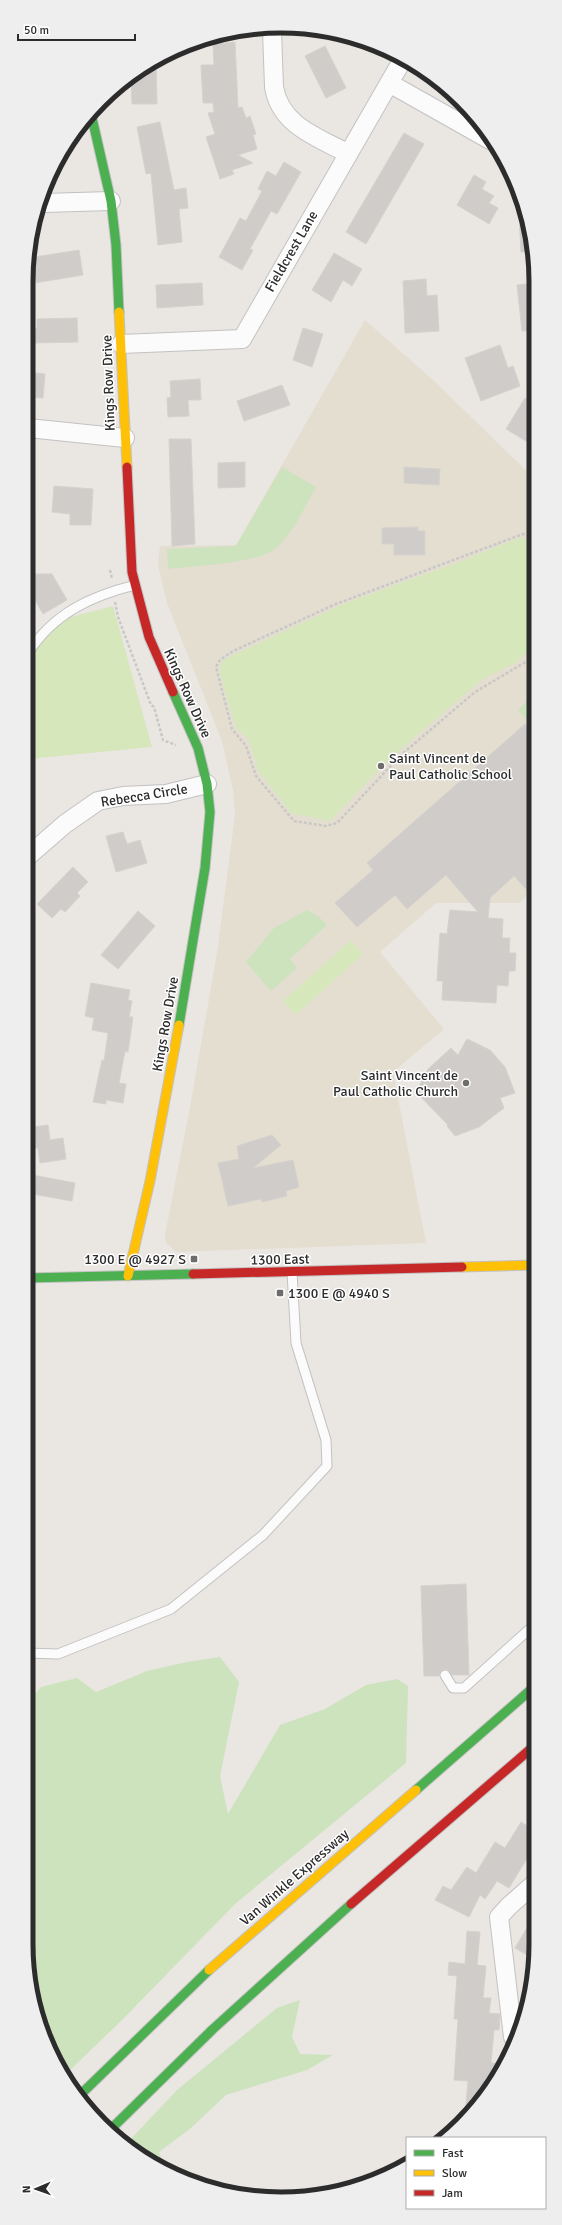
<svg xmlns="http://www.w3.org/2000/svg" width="562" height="2225" viewBox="0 0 562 2225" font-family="Signika,sans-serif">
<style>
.education{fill:#e4ded1}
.green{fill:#cce3bd}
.pitch{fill:#d6e7bb}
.building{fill:#cfccc9;stroke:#d5d2ce}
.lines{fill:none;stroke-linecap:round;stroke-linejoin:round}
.lane-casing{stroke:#c3c2c3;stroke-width:11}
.street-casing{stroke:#c3c2c3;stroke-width:20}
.fast-casing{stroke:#c3c2c3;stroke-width:11}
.slow-casing{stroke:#c3c2c3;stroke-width:11}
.jam-casing{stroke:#c3c2c3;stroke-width:11}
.path{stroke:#c8c8c7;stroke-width:2.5;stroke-dasharray:3 2;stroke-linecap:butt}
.lane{stroke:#fcfbfb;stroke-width:9}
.street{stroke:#fcfbfb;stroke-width:18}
.fast{stroke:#4caf50;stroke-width:9}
.slow{stroke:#ffc107;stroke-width:9}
.jam{stroke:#c62828;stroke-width:9}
.poi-dot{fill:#6e6d6c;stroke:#fff;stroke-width:1.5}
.labels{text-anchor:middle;stroke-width:3;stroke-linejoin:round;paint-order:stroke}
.street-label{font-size:14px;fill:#2c2c2c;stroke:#fff}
.poi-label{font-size:14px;fill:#2c2c2c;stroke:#fff;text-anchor:start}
.rim{fill:none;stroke:#2c2c2c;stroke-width:5}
</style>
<rect width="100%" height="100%" fill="#eae6e2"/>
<path class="education" d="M365,320l68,60 101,98v411l-15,14h-83l-56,49 64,77 -51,43 33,171 -250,9 -10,-9 -1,-8 25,-128 27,-154 18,-138 -2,-25 -11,-49 -55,-138 -9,-38 2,-19 76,-1z"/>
<path class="green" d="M282,467l34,20c-12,21 -22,45 -40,61 -18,16 -83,18 -108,21l-1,-20 69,-3z
M532,696l2,2v30l-16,-18z
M307,910l12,7 8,8 -37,34 7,9 -26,23 -25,-29 28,-34z
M220,1657l19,25 -19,94 8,38 52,-89 45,-16 41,-24 31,-6 11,7 -2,77 -171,141 -112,115 -57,55 -21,-33 -19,-97v-239l15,-18 36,-9 19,14 51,-21 40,-9z
M300,2000l-8,37 8,17 33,1 -26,15 -81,25 -35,33 -32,24 8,20 -39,-30 49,-52 100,-82z"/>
<path class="pitch" d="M521,537l13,8v101l-19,17 -32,16 -52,44 -45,39 -56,59 -39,-8 -32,-41 -11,-34 -12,-10 -17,-58 4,-10 120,-56 119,-43z
M113,606l39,141 -124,12v-100l32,-39z
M351,940l12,14 -67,61 -13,-14z"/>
<path class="building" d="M235,42l3,66 4,-1 4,11 4,-2 6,18 -3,1 4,14 -19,6 15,8 -21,7 2,4 -14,5 -14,-42 9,-3 -7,-21 6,-1 -1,-9h-10l-2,-38h13l-1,-21z
M325,46l21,42 -20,10 -21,-42z
M156,64l1,40h-25l-1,-28z
M160,122l14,68 12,-2 2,20 -9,1 3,33 -24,3 -7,-72 -5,1 -9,-47z
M404,133l20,11 -58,100 -20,-12z
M284,162l17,10 -24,42 -6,-3 -21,38 3,1 -11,20 -23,-13 21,-39 6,3 16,-30 -4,-2 9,-18 9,5z
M474,175l12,7 -4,7 12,7 -5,7 9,5 -9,16 -32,-19z
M524,214l10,34v4h-13l-2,-37z
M79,250l4,25 -55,9v-26z
M334,253l28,16 -10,17 -9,-6 -12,22 -19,-12z
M426,279l1,17 10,-1 2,36 -34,2 -2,-52z
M202,283l1,22 -46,3 -1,-23z
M534,283v47l-12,1 -5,-46z
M77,318l1,24 -45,1 -1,-15h5v-9z
M303,328l20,6 -11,33 -19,-7z
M500,345l8,23 5,-2 7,20 -39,15 -16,-43z
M28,372l17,2 -2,24 -15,-1z
M200,379l1,21h-13l1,16 -21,1 -1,-19 4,-1 -1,-16z
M282,385l8,20 -46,16 -7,-20z
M525,398l9,6v42l-28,-17z
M169,439h22l4,105 -23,2z
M245,462v25l-27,1v-25z
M404,467l36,2 -1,16 -35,-2z
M54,486l39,3 -2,36h-21v-11l-18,-2z
M418,527v4h7v24h-31v-11h-12v-16z
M29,574h23l15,26 -24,14 -15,-26v-4l5,-3z
M525,724l9,10v148l-8,7 -12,-13 -24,22 -2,20 15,1 -1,19h8l-1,15h7l-1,18h-6l-1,15 -11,-1 -1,18 -54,-3 1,-19h-6l3,-48 7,1 3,-24 28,2 -32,-37 -39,34 -12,-14 -38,32 -22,-24 38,-33 -6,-7z
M123,832l4,12 13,-4 7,23 -31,9 -10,-36z
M73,867l15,15 -11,11 3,3 -15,16 -4,-3 -9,9 -15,-14z
M138,911l17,15 -37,43 -17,-14z
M91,983l39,7 -2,10 4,1 -3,16h4l-5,35 -3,-1 -6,32 7,1 -3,19 -17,-3v4l-13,-2 9,-42 2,1 4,-28 -16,-3 2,-12 -9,-2z
M467,1039l23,11 15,17 10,26 -15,5 4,10 -25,19 -24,9 -8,-10 1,-1 -32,-33 12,-23 23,-21 7,7z
M48,1125l2,15 13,-2 3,21 -26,4 -2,-15 -9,1 -2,-21z
M272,1135l9,10 -28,23 40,-8 6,27 -13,4 1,5 -25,6 -1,-3 -33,7 -10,-43 21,-4 -2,-13z
M27,1174l48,9 -3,18 -45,-8z
M466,1584l3,91h-17l-4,-5 -4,-1 -4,3 -1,4h-15l-3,-90z
M521,1822l13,8v28l-5,-3 -20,33 -12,-7 -12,18 -5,-4 -11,22 -34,-17 8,-14 8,4 16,-23 9,6 19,-31 10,6z
M534,1916v43l-19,-11z
M467,1931l13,1 -3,33 9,1 -3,32h8l-2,15 11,1v2l-1,14h-5l-3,33h6l-2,16 -30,35 3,-33 -14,-1 4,-61h-4l3,-43 -9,-1 1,-13 16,2z"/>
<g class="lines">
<defs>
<path id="lane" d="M28,653c26,-40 63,-57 107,-68
M26,1653l32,1 113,-45 92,-74 64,-69 -1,-26 -30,-97 -4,-71
M445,1675l8,13h11l70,-63"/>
<path id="street" d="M272,31l2,56c6,38 43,50 73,66
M389,83l101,57
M43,203l68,-2
M121,344l121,-5 161,-280
M28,428l97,10
M27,857l38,-33 33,-23 25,-5 43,-2 41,-10
M513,2037l-14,-120 10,-11 25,-22"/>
<path id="fast" d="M92,118l19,83 5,44 3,67
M173,692l25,56 9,36 3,28 -5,56 -26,157
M27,1278l166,-4
M416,1790l118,-103
M79,2096l130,-126
M111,2129l102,-100 138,-125"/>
<path id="slow" d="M119,312l8,155
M462,1267l72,-2
M128,1276l22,-95 29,-156
M209,1970l207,-180"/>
<path id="jam" d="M127,467l5,105 17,65 24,55
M193,1274l269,-7
M351,1904l183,-158"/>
</defs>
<use href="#lane" class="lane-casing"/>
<use href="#street" class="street-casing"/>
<use href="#fast" class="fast-casing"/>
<use href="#slow" class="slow-casing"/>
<use href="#jam" class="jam-casing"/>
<path class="path" d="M110,570l2,9
M115,602l3,15 33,88 3,2 9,33 13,5
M534,657l-59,35 -74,63 -64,68 -11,3 -32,-5 -38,-45 -10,-30 -14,-17 -16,-62 4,-7 13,-9 103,-47 187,-70 11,5"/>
<use href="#lane" class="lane"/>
<use href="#street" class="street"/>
<use href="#fast" class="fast"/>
<use href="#slow" class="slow"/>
<use href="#jam" class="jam"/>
</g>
<g class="poi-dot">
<circle cx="381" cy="766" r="4"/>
<circle cx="466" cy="1083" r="4"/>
<rect x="190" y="1255" width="8" height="8" rx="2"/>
<rect x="276" y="1289" width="8" height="8" rx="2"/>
</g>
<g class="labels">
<g class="street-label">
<text transform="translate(291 251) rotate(-60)" y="5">Fieldcrest Lane</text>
<text transform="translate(108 383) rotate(-92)" y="5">Kings Row Drive</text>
<text transform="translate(188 693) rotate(66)" y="5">Kings Row Drive</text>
<text transform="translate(144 795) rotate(-9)" y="5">Rebecca Circle</text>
<text transform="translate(165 1024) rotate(-80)" y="5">Kings Row Drive</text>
<text transform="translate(280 1259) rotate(-1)" y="5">1300 East</text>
<text transform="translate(294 1877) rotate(-41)" y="5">Van Winkle Expressway</text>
</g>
<g class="poi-label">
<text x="389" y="763">Saint Vincent de<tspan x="389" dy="16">Paul Catholic School</tspan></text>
<text x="458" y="1080" text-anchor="end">Saint Vincent de<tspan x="458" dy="16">Paul Catholic Church</tspan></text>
<text x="186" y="1264" text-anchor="end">1300 E @ 4927 S</text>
<text x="288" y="1298">1300 E @ 4940 S</text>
</g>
</g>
<path d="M0 0H562V2225H0ZM281 33H281A248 248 0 0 1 529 281V1944A248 248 0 0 1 281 2192H281A248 248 0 0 1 33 1944V281A248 248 0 0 1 281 33Z" fill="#eee" fill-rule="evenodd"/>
<path class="rim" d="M281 33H281A248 248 0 0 1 529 281V1944A248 248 0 0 1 281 2192H281A248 248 0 0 1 33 1944V281A248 248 0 0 1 281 33Z"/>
<rect x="406" y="2137" width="140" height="72" fill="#ffffff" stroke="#ababab"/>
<rect x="414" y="2150" width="20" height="6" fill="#4caf50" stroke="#ababab"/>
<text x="442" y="2157" font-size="12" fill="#2c2c2c">Fast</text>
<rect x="414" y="2170" width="20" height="6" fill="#ffc107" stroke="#ababab"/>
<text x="442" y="2177" font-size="12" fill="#2c2c2c">Slow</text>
<rect x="414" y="2190" width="20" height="6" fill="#c62828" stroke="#ababab"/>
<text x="442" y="2197" font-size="12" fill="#2c2c2c">Jam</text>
<g transform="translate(36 2189) rotate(268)" stroke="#ffffff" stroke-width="3" paint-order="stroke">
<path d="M0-3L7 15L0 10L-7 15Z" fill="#2c2c2c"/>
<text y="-6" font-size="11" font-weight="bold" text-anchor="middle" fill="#2c2c2c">N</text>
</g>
<path d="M18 34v6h117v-6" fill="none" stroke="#2c2c2c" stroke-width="2"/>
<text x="24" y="34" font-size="12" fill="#2c2c2c" stroke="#ffffff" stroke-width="3" paint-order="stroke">50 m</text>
</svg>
